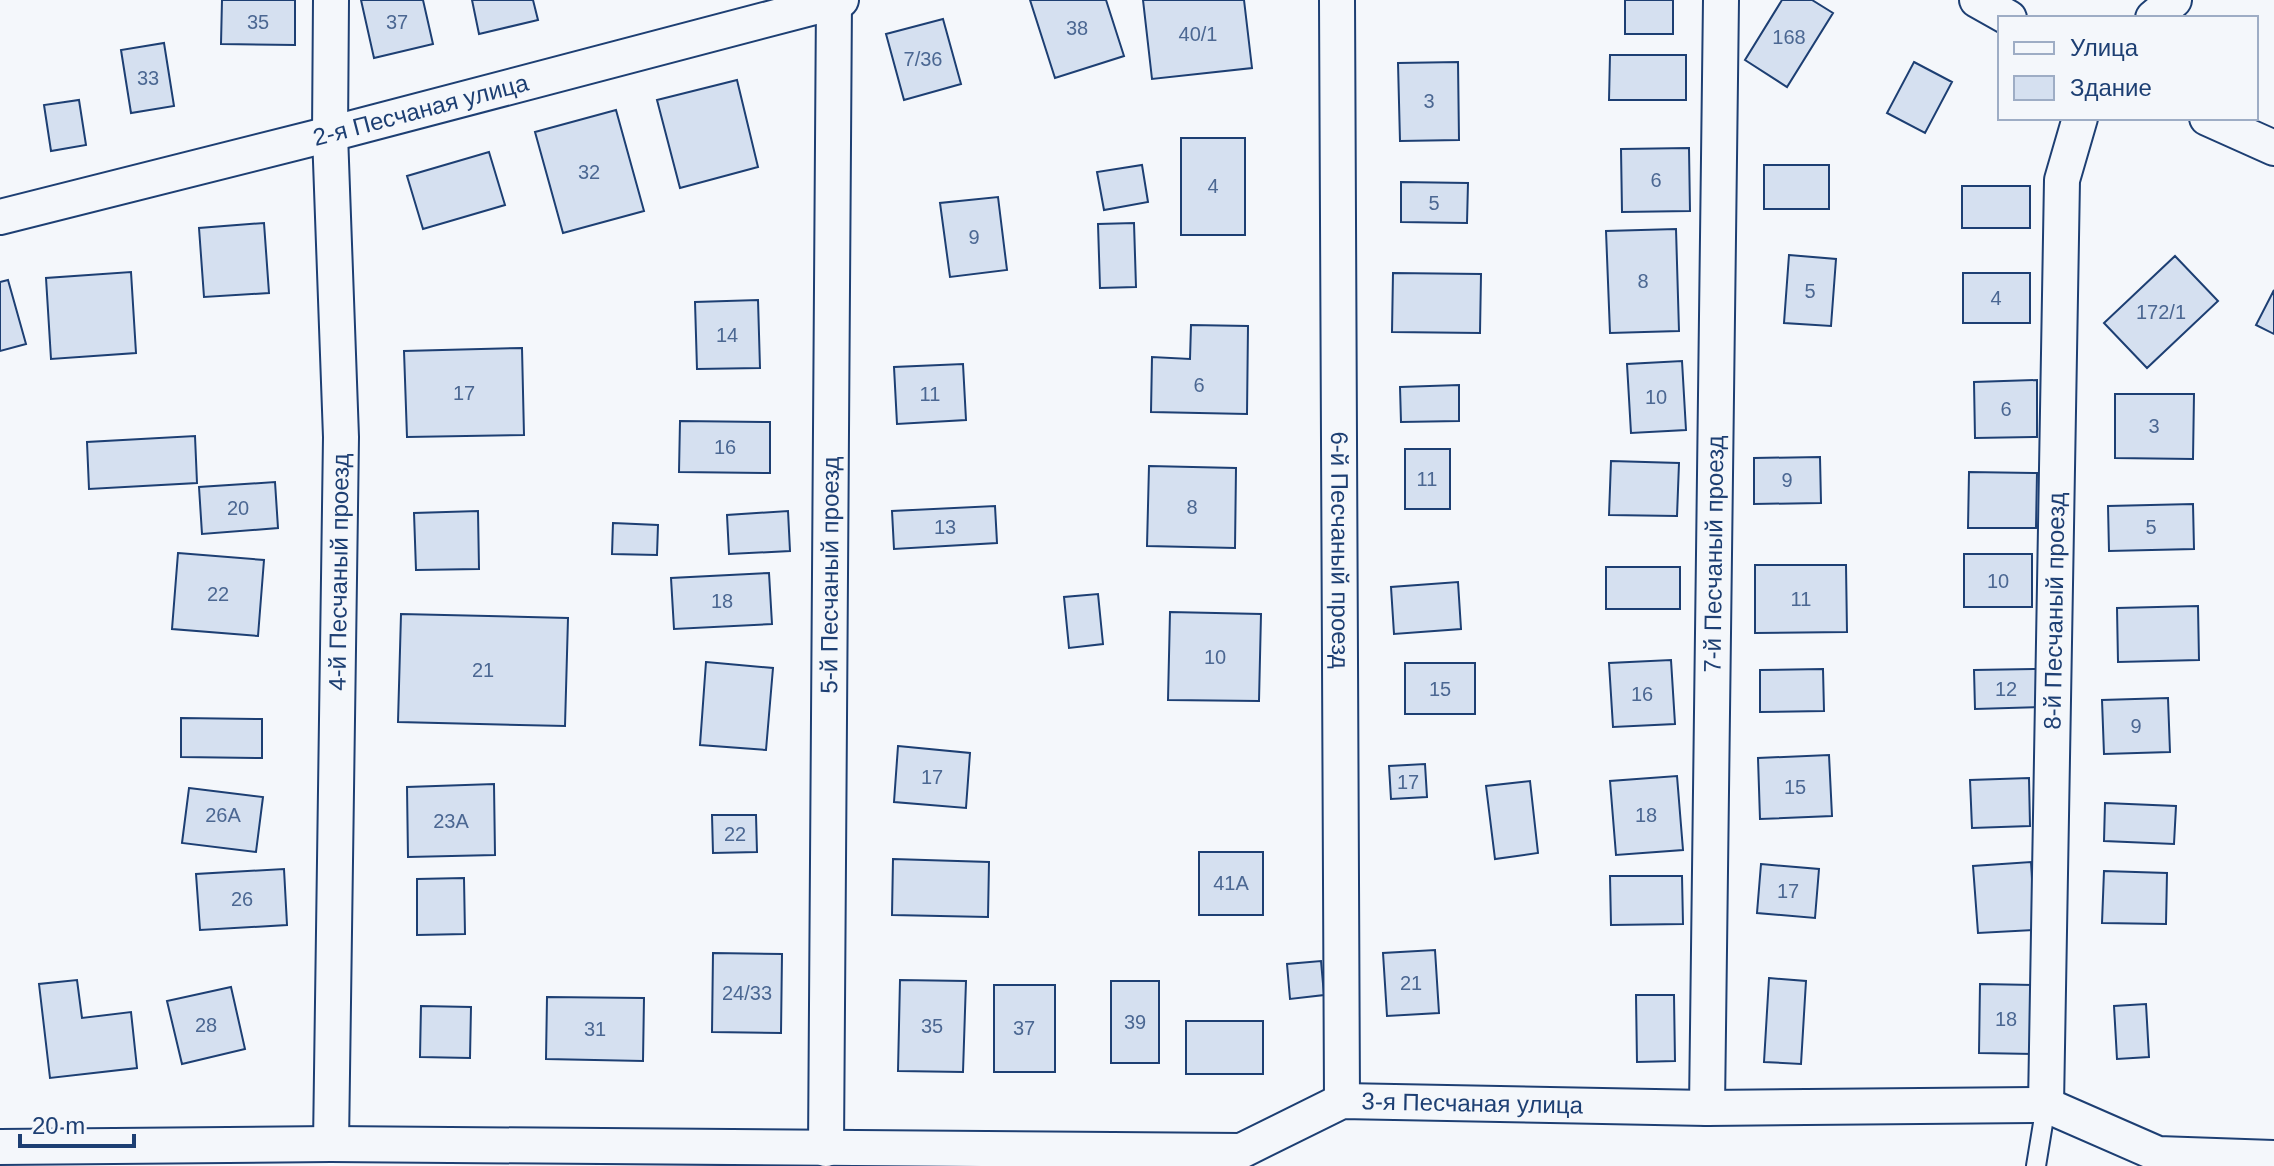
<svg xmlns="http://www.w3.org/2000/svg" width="2274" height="1166" viewBox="0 0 2274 1166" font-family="Helvetica,sans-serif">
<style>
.building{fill:#d5e0f0;stroke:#1d3f73;stroke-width:2}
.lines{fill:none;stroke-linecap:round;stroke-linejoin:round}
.service-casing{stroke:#1d3f73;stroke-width:22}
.minor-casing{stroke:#1d3f73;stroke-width:38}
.service{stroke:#f4f7fb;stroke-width:18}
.minor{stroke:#f4f7fb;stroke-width:34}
.labels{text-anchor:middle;stroke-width:6;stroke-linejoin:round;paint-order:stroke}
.number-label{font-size:20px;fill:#4b6792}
.street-label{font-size:24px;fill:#1d3f73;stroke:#f4f7fb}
</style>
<rect width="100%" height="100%" fill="#f4f7fb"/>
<path class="building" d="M222,0h73v45l-74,-1z
M361,0h62l10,44 -59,14z
M472,0h61l5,20 -59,14z
M1030,0h76l18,56 -69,22z
M1143,0h101l8,68 -100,11z
M1625,0h48v34h-48z
M1782,0h30l21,13 -46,74 -42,-27z
M943,19l18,65 -57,16 -18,-66z
M164,43l10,63 -43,7 -10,-63z
M1610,55h76v45h-77z
M1458,62l1,78 -59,1 -2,-78z
M1914,62l38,20 -27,51 -38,-20z
M737,80l21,87 -78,21 -23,-88z
M79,100l7,45 -35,6 -7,-46z
M616,110l28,101 -81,22 -28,-101z
M1181,138h64v97h-64z
M1689,148l1,63 -68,1 -1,-63z
M489,152l16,53 -82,24 -16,-53z
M1142,165l6,37 -44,8 -7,-38z
M1764,165h65v44h-65z
M1401,182l67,1 -1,40 -66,-1z
M1962,186h68v42h-68z
M998,197l9,73 -57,7 -10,-74z
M264,223l5,70 -65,4 -5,-69z
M1134,223l2,64 -36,1 -2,-64z
M1676,229l3,102 -69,2 -4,-102z
M1789,255l47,4 -5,67 -47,-3z
M2175,256l43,45 -71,67 -43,-45z
M131,272l5,81 -85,6 -5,-81z
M1393,273l88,1 -1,59 -88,-1z
M1963,273h67v50h-67z
M8,280l18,64 -26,7v-69z
M2274,290v44l-18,-9z
M758,300l2,68 -63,1 -2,-67z
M1191,325l57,1 -1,88 -96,-2 1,-55 38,2z
M522,348l2,87 -117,2 -3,-86z
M1682,361l4,69 -55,3 -4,-69z
M963,364l3,56 -69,4 -3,-57z
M2037,380v57l-62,1 -1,-56z
M1459,385v36l-58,1 -1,-35z
M2115,394h79l-1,65 -78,-1z
M680,421l90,1v51l-91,-1z
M195,436l2,47 -108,6 -2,-47z
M1405,449h45v60h-45z
M1820,457l1,46 -67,1v-46z
M1611,461l68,2 -2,53 -68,-1z
M1149,466l87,2 -1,80 -88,-2z
M1969,472l68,1 -1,55h-68z
M275,482l3,46 -76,6 -3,-47z
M2193,504l1,45 -85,2 -1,-45z
M995,506l2,37 -103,6 -2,-38z
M478,511l1,58 -63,1 -2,-57z
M788,511l2,40 -61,3 -2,-39z
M613,523l45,2 -1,30 -45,-1z
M178,553l86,7 -6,76 -86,-7z
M1964,554h68v53h-68z
M1755,565h91l1,67 -92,1z
M1606,567h74v42h-74z
M769,573l3,51 -98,5 -3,-51z
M1458,582l3,47 -67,5 -3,-47z
M1098,594l5,50 -34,4 -5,-51z
M2198,606l1,54 -81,2 -1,-54z
M1170,612l91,2 -2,87 -91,-1z
M401,614l167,4 -3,108 -167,-4z
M1671,660l4,64 -62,3 -4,-64z
M706,662l67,6 -7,82 -66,-5z
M1405,663h70v51h-70z
M1823,669l1,42 -64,1v-42z
M2037,669l1,38 -63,2 -1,-39z
M2168,698l2,54 -66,2 -2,-54z
M181,718l81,1v39l-81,-1z
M898,746l72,7 -4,55 -72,-6z
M1829,755l3,61 -72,3 -2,-61z
M1425,764l2,33 -36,2 -2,-33z
M1677,776l6,74 -67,5 -6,-74z
M2029,778l1,48 -58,2 -2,-48z
M1530,781l8,72 -43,6 -9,-73z
M494,784l1,71 -87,2 -1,-70z
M189,788l74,9 -7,55 -74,-9z
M2105,803l71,3 -2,38 -70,-3z
M712,815h44l1,37 -44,1z
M1199,852h64v63h-64z
M893,859l96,3 -1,55 -96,-2z
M2031,862l4,68 -57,3 -5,-67z
M1761,864l58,5 -4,49 -58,-5z
M284,869l3,56 -87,5 -4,-56z
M2104,871l63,2 -1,51 -64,-1z
M1610,876h72l1,48 -72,1z
M464,878l1,56 -48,1v-56z
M1435,950l4,63 -52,3 -4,-63z
M713,953l69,1 -1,79 -69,-1z
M1321,961l3,34 -34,4 -3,-35z
M1769,978l37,3 -5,83 -37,-2z
M77,980l5,38 49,-6 6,56 -87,10 -11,-94z
M900,980l66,1 -3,91 -65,-1z
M1111,981h48v82h-48z
M1980,984l54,1 -1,69 -54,-1z
M994,985h61v87h-61z
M231,987l14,62 -63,15 -15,-63z
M1636,995h38l1,66 -38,1z
M547,997l97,1 -1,63 -97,-2z
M2146,1004l3,53 -32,2 -3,-53z
M421,1006l50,1 -1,51 -50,-1z
M1186,1021h77v53h-77z"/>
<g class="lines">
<defs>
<path id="service" d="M2036,1166l10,-61"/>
<g id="minor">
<path id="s1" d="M1337,0l5,1101"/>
<path d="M1977,0l32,18"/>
<path d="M2153,18l21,-18"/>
<path d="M2207,118l67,30"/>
<path id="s2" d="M0,217l330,-83 511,-134"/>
<path id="s3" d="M2046,1105l16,-925 18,-62"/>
<path id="s4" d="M1707,1108l14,-1108"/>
<path id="s5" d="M331,1144l10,-707 -11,-303 1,-134"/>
<path id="s6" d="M0,1147l331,-3 910,7 101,-50 365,7 339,-3 112,49 116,4"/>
<path id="s7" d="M826,1149l8,-1149"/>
</g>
</defs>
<use href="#service" class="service-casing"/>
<use href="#minor" class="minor-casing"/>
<use href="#service" class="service"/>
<use href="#minor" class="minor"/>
</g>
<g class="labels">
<g class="number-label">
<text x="258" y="29">35</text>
<text x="397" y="29">37</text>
<text x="1077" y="35">38</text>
<text x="1198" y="41">40/1</text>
<text x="1789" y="44">168</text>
<text x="923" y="66">7/36</text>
<text x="148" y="85">33</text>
<text x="1429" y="108">3</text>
<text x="589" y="179">32</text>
<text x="1656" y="187">6</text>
<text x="1213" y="193">4</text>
<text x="1434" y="210">5</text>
<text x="974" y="244">9</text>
<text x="1643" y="288">8</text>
<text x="1810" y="298">5</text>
<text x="1996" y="305">4</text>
<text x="2161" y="319">172/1</text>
<text x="727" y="342">14</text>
<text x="1199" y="392">6</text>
<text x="464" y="400">17</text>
<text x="930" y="401">11</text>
<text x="1656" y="404">10</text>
<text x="2006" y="416">6</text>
<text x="2154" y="433">3</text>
<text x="725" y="454">16</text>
<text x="1427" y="486">11</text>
<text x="1787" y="487">9</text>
<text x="1192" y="514">8</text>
<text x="238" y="515">20</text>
<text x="945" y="534">13</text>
<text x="2151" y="534">5</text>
<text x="1998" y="588">10</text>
<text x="218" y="601">22</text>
<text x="1801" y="606">11</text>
<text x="722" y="608">18</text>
<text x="1215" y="664">10</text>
<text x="483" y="677">21</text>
<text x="1440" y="696">15</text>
<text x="2006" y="696">12</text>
<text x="1642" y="701">16</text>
<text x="2136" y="733">9</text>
<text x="932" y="784">17</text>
<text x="1408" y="789">17</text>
<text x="1795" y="794">15</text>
<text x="223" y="822">26А</text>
<text x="1646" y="822">18</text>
<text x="451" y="828">23А</text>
<text x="735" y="841">22</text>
<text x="1231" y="890">41А</text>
<text x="1788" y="898">17</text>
<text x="242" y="906">26</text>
<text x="1411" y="990">21</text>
<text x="747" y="1000">24/33</text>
<text x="2006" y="1026">18</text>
<text x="1135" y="1029">39</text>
<text x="206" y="1032">28</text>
<text x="932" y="1033">35</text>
<text x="1024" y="1035">37</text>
<text x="595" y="1036">31</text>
</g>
<g class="street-label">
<text dy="8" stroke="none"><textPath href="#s2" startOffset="434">2-я Песчаная улица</textPath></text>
<text dy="8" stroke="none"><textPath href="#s1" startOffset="550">6-й Песчаный проезд</textPath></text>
<text dy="8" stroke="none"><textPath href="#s4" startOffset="554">7-й Песчаный проезд</textPath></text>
<text dy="8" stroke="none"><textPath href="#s5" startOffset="572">4-й Песчаный проезд</textPath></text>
<text dy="8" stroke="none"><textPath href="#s7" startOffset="574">5-й Песчаный проезд</textPath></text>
<text dy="8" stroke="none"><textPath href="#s3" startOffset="494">8-й Песчаный проезд</textPath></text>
<text dy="8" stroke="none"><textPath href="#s6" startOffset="1484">3-я Песчаная улица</textPath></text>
</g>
</g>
<rect x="1998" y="16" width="260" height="104" fill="#f4f7fb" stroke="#9eadc5" stroke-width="2"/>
<rect x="2014" y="42" width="40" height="12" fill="#f4f7fb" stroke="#9eadc5" stroke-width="2"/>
<text x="2070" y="56" font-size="24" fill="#1d3f73">Улица</text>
<rect x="2014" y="76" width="40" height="24" fill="#d5e0f0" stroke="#9eadc5" stroke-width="2"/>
<text x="2070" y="96" font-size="24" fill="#1d3f73">Здание</text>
<path d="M20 1134v12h114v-12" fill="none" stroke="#1d3f73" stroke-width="4"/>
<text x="32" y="1134" font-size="24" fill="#1d3f73" stroke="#f4f7fb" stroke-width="6" paint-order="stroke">20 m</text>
</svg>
